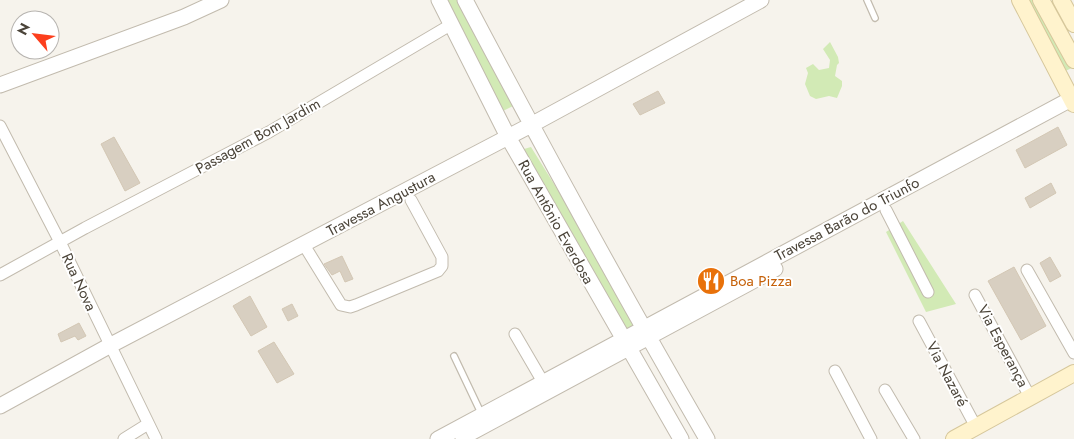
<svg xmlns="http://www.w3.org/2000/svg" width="1074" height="439" viewBox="0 0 1074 439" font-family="Jost,sans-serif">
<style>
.green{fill:#d2eab5}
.building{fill:#d8cfc1;stroke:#d3c7b4}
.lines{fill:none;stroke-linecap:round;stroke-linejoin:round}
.service-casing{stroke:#c2bbae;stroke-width:8}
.minor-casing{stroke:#c2bbae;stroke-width:13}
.tertiary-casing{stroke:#c2bbae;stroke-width:17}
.secondary-casing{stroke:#d6c79b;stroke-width:18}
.service{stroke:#fff;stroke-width:5.5}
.minor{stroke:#fff;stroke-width:11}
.tertiary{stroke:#fff;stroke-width:15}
.secondary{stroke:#fff3cd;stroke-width:16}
.labels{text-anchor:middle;stroke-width:4;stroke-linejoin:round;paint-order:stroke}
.street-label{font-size:15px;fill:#4b4439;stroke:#fff}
.food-label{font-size:15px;fill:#c56008;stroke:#fff;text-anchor:start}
</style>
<rect width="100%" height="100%" fill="#f6f3ec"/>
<path class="green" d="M443,0h15l55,106 -10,5z
M1023,0h13l38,67 -13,6z
M830,42l8,15 1,6 -2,2 -2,11 7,5v5l-5,12 -8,-2 -13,3 -6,-3 -5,-12 3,-11 -2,-5 7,-4 6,6 10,-2 1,-8 -7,-11z
M531,147l109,175 -20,13 -96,-186z
M903,221l53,83 -30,8 -40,-80z"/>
<path class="building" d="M658,91l7,12 -25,12 -7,-11z
M1058,127l9,18 -42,23 -9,-18z
M114,137l26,46 -15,8 -24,-47z
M1051,183l5,10 -26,15 -5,-10z
M342,256l11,23 -8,3 -5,-11 -8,4 -8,-11z
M1050,257l11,19 -11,6 -10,-19z
M1014,267l32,59 -25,14 -33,-59z
M250,296l17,31 -16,9 -18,-30z
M292,304l6,12 -10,5 -6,-12z
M79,323l7,13 -8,4 -3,-4 -14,6 -3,-8z
M274,342l20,32 -17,9 -19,-32z"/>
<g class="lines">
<defs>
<path id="service" d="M867,0l8,18
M454,356l28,59"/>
<path id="minor" d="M0,126l60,116 96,197
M886,210l42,82
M304,245l37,60 9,2 6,-2 82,-34 4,-5v-9l-31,-57
M1027,270l47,83
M0,275l85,-47 184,-96 183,-108
M975,295l55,102
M919,321l57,106
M515,334l28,48
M835,371l36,68
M885,390l29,49
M124,439l24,-15"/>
<path id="tertiary" d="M439,0l69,137 173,302
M465,0c78,148 158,294 242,439
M0,85l184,-68 37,-17
M0,406l109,-60 422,-221 230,-125
M463,437l312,-168
M438,439l633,-340"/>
<path id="secondary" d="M1020,0l54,104
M1041,0l33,60
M1061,0l13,24
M954,439l120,-66"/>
</defs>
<use href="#service" class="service-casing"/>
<use href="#minor" class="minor-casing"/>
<use href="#tertiary" class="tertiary-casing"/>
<use href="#secondary" class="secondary-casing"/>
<use href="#service" class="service"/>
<use href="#minor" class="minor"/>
<use href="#tertiary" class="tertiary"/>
<use href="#secondary" class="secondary"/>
</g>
<defs>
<symbol id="restaurant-disc" viewBox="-11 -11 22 22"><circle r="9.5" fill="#e8710a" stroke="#fff"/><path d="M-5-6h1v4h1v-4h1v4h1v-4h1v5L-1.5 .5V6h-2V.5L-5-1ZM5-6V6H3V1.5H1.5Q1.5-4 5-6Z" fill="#fff"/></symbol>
</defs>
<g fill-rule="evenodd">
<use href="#restaurant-disc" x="695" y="265" width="32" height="32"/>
</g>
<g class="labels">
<g class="street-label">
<text transform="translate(258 136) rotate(-29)" y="5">Passagem Bom Jardim</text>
<text transform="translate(381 204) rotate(-28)" y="5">Travessa Angustura</text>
<text transform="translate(847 219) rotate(-28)" y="5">Travessa Barão do Triunfo</text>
<text transform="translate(556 222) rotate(61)" y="5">Rua Antônio Everdosa</text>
<text transform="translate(79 282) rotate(65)" y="5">Rua Nova</text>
<text transform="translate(1003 346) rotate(62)" y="5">Via Esperança</text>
<text transform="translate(947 374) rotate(62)" y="5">Via Nazaré</text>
</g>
<g class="food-label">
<text x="730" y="286">Boa Pizza</text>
</g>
</g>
<g transform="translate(35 35) rotate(298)"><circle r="24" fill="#ffffff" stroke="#b7b4b0"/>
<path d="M0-4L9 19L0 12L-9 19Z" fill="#fc3f1d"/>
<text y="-8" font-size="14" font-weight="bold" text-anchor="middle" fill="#4b4439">N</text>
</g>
</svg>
